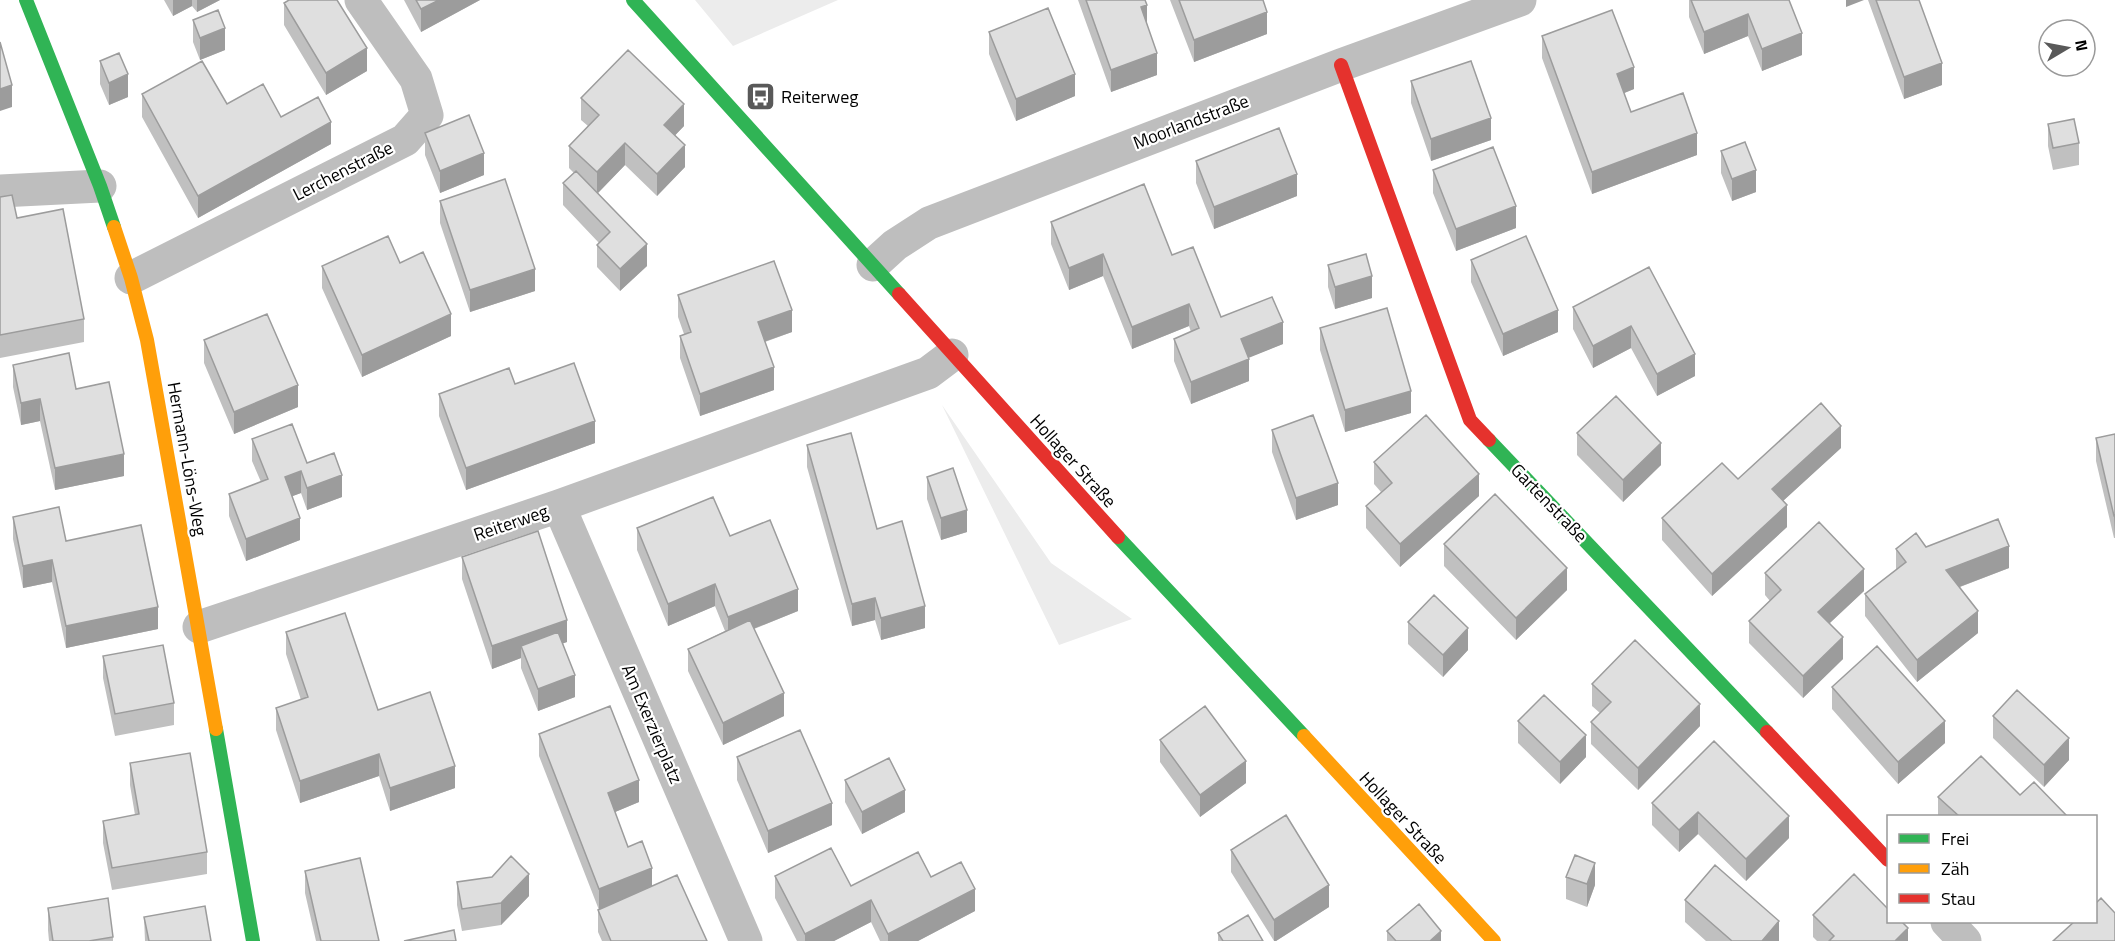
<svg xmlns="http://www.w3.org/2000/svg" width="2115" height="941" viewBox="0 0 2115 941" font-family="'Titillium Web',sans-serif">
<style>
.green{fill:#ececec}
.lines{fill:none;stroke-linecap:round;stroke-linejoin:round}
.street{stroke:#bebebe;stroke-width:33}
.fast{stroke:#30b455;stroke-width:14}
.slow{stroke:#ff9f0a;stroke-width:14}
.jam{stroke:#e5322d;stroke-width:14}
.wall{fill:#c0c0c0}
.shaded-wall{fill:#9c9c9c}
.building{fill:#dfdfdf;stroke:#9c9c9c;stroke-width:1.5}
.labels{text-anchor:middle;stroke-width:4.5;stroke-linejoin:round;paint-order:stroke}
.poi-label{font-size:18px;fill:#000;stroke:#fff;text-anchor:start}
.street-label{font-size:18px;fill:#000;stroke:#fff}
</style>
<rect width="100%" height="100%" fill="#fff"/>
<path class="green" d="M695,0h143l-105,46z
M942,405l109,158 81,56 -73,26z"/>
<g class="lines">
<path class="street" d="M0,191l100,-5
M873,265l22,-20 34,-22 412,-158 179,-65
M131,278l274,-138 22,-25 -11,-36 -55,-79
M559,506l187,435
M199,627l360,-121 369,-133 24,-18
M1947,922l18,19"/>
<path class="fast" d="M26,0l74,186 14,41
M633,0l266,294
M1489,440l278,292
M1118,537l186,199
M216,729l37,212"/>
<path class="slow" d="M114,227l17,51 16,62 69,389
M1304,736l190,205"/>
<path class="jam" d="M1341,65l129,355 19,20
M899,294l219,243
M1767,732l121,128"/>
</g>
<path class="wall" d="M164,0h56l-23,12 -5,-6 -19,10z
M404,0h76l-59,32z
M1078,0h67l2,24 10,51 -46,17z
M1170,0h93l4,34 -73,28z
M1689,0h100l13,55 -40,16 -14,-35 -44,18 -15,-37z
M1868,0h51l23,85 -38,14z
M284,3l83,68 -41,24 -42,-70z
M193,20l32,30 -25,10 -7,-18z
M989,32l86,64 -59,25 -27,-67z
M1542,36l92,53 -10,4 7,19 66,43 -105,39 -50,-136z
M100,61l28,36 -19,8 -9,-21z
M1411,81l80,59 -60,21 -20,-58z
M142,94l85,10 54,13 50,27 -133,74 -56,-101z
M581,98l103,28 -9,9 10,32 -28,29 -32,-31 -27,28 49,73 -27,25 -23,-24v-22l2,-2 -36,-38v-22l11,-10 -5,-5v-22l19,-20 -7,-6z
M2048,124l31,19v22l-26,5 -5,-24z
M425,133l59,42 -44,18 -15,-38z
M1721,151l35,41 -24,9 -11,-28z
M1196,161l101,35 -83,33 -18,-46z
M1433,170l83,58 -60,23 -23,-58z
M0,197l17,21 67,101v23l-84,16z
M440,201l95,90 -65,21 -30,-89z
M1051,222l121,33 49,62 62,27 -34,13v24l-58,23 -17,-43v-22l17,-7 -2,-6 -57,23 -29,-73 -34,14 -18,-46z
M1471,260l87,72 -55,24 -32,-74z
M400,263l51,73 -89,41 -40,-89v-22z
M1328,265l44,33 -37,11 -7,-22z
M1649,267l46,109 -38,20 -26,-48 -38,20 -20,-39v-22z
M678,295l114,37 -27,10 9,48 -74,26 -20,-58v-22l4,-2 -6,-17z
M1320,328l91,85 -66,19 -25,-82z
M204,340l94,67 -64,27 -30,-71z
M13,365l63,24 48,87 -69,14 -15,-69 -19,4 -8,-38z
M515,384l80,59 -129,47 -27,-74v-22z
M1272,430l66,75 -42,15 -24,-68z
M1577,433l84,32 -38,37 -46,-47z
M2115,434v104h-1l-18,-77v-23z
M252,439l55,24 35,34 -35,13 -6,-17 -9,3 8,44 -54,21 -17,-45v-22l32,-12 -9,-21z
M807,445l70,84 48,99 -44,12 -6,-20 -23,6 -45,-159z
M1841,448l-58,53 4,26 -75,69 -50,-56v-22l76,-39z
M1374,462l105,34 -79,71 -34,-39v-22l15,-14 -7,-8z
M927,477l40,55 -26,8 -14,-41z
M13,517l53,24 92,88 -92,19 -14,-66 -29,6 -10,-49z
M637,528l93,8 68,75 -44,18 30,87 -61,29 -35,-74v-22l37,-18 -10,-25 -47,20 -31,-76z
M1444,544l123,46 -51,50 -72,-74z
M1926,547l83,21 -49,19 18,46 -61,49 -52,-66v-22l31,-24v-21z
M462,557l105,85 -4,1 12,54 -37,14 -17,-43v-10l-29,11 -30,-90z
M1765,573l99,18 -34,32 13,36 -40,39 -54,-55v-22l21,-20 -5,-6z
M1408,622l60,28 -25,27 -35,-33z
M286,632l92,78 77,78 -65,23 -11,-35 -79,27 -24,-73v-22l25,-8 -15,-46z
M103,656l71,47v22l-59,11 -12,-58z
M1592,684l108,42 -62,64 -47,-46v-22l9,-9 -8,-7z
M1832,687l113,56 -47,41 -66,-75z
M1993,716l76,44 -25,27 -51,-49z
M1518,721l68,36 -26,27 -42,-41z
M539,734l100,68 -24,10 13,35 24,39 55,55h-105l-4,-9v-22h1l-60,-154z
M1160,740l86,43 -46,34 -40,-55z
M1714,741l75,97 -43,43 -48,-47 -19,18 -27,-27v-22z
M737,757l95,68 -64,28 -31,-73z
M130,763l77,89v22l-95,16 -9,-47v-22l32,-6 -5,-30z
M845,780l60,32 -43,22 -17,-32z
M2020,795l47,21h-129v-19z
M1231,850l98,57 -53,34h-2l-43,-69z
M305,871l74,70h-63l-11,-48z
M775,876l76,10 80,-9 44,34 -57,30h-38l-9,-19 -37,19h-37l-22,-43z
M1566,877l29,8 -8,22 -21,-8z
M457,882l72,14 -28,29 -39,6 -5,-26z
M1685,900l94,41h-73l-21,-19z
M48,908l65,29v4h-64l-1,-11z
M1813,915l95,26h-91l-4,-4z
M144,917l67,24h-66z
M1387,931l54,10h-54z
M1218,933l45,8h-45z"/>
<path class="shaded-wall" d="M173,0h19v6l-19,10z
M197,0h23l-23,12z
M439,0h41l-59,32v-23z
M1846,0h18l-18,7z
M1147,5v22l-6,-20z
M1267,12v22l-73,28v-22z
M1748,14v22l-44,18v-22z
M225,28v22l-25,10v-22z
M1802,33v22l-40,16v-22z
M367,48v23l-41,24v-22z
M1157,53v22l-46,17v-22z
M1942,63v22l-38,14v-22z
M1634,67v22l-17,7v-22z
M128,74v23l-19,8v-22z
M1075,74v22l-59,25v-22z
M12,85v22l-12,4v-22z
M684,104v22l-20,21v-22z
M1491,118v22l-60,21v-22z
M331,122v22l-133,74v-22z
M1697,133v22l-105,39v-22z
M625,143v22l-28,29v-22z
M685,145v22l-28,29v-22z
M484,153v22l-44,18v-22z
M1756,170v22l-24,9v-22z
M1297,174v22l-83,33v-22z
M1516,206v22l-60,23v-22z
M647,244v22l-27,25v-22z
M1103,254v22l-34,14v-22z
M535,269v22l-65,21v-22z
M1372,276v22l-37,11v-22z
M1189,304v22l-57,23v-22z
M792,310v22l-34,12v-22z
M1558,310v22l-55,24v-22z
M451,314v22l-89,41v-22z
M1283,322v22l-42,17v-22z
M1631,326v22l-38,20v-22z
M1695,354v22l-38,20v-22z
M1249,359v22l-58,23v-22z
M774,367v23l-74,26v-22z
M298,385v22l-64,27v-22z
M1411,391v22l-66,19v-22z
M40,399v22l-19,4v-22z
M595,421v22l-129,47v-22z
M1841,426v22l-69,63v-22z
M1661,443v22l-38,37v-22z
M124,454v22l-69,14v-22z
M301,471v22l-16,6v-22z
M1479,474v22l-79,71v-23z
M342,475v22l-35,13v-22z
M1338,483v22l-42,15v-22z
M1787,505v22l-75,69v-22z
M967,510v22l-26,8v-22z
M2114,516h1l-1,22z
M300,518v22l-54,21v-22z
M2009,546v22l-63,24v-22z
M52,560v22l-29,6v-22z
M1567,568v22l-51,50v-22z
M1864,569v22l-46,43v-22z
M715,584v22l-47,20v-22z
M798,589v22l-70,28v-22z
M875,598v22l-23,6v-22z
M925,606v22l-44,12v-22z
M158,607v22l-92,19v-22z
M1978,611v22l-61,49v-22z
M567,620v22l-42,15 -4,-11v12l-29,11v-23z
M1468,628v22l-25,27v-22z
M1843,637v22l-40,39v-22z
M575,675v22l-37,14v-22z
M784,693v23l-61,29v-22z
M1700,704v22l-62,64v-22z
M1945,721v22l-47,41v-22z
M1586,735v22l-26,27v-22z
M2069,738v22l-25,27v-22z
M379,754v22l-79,27v-22z
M1246,761v22l-46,34v-22z
M455,766v22l-65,23v-23z
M639,780v22l-31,13v-22z
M905,790v22l-43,22v-22z
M832,803v22l-64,28v-22z
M1698,812v22l-19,18v-22z
M1789,816v22l-43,43v-22z
M1595,863v22l-8,22v-23z
M652,868v23l-53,20v-22z
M529,874v22l-28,29v-22z
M1329,885v22l-53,34h-2v-21z
M975,889v22l-57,30h-30v-7z
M871,900v22l-37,19h-29v-7z
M1779,921v20h-17z
M1908,928v13h-13z
M1441,931v10h-11z"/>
<path class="building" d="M289,0h48l30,48 -41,25 -42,-70z
M416,0h23l-18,9z
M1086,0h59l2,5 -6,2 16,46 -46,17z
M1179,0h84l4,12 -73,28z
M1691,0h98l13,33 -40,16 -14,-35 -44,18z
M1876,0h43l23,63 -38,14z
M1048,8l27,66 -59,25 -27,-67z
M218,10l7,18 -25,10 -7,-18z
M1612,10l22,57 -17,7 14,38 52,-19 14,40 -105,39 -50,-136z
M0,42l12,43 -12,4z
M628,50l56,54 -20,21 21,20 -28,29 -32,-31 -28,29 -28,-26 30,-31 -18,-17z
M119,53l9,21 -19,9 -9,-22z
M202,61l25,43 36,-20 18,33 37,-20 13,25 -133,74 -56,-102z
M1471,61l20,57 -60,21 -20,-58z
M469,115l15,38 -44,18 -15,-38z
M2074,119l5,24 -26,5 -5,-24z
M1279,128l18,46 -83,33 -18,-46z
M1745,142l11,28 -24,9 -11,-28z
M1493,147l23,59 -60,23 -23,-59z
M576,171l71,73 -27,25 -23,-24 13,-13 -47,-49z
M505,179l30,90 -65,21 -30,-89z
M1144,184l28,71 21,-8 28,70 51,-20 11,25 -42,17 8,20 -58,23 -17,-43 25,-11 -10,-24 -57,23 -29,-73 -34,14 -18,-46z
M12,195l5,23 46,-9 21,110 -84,16v-138z
M388,236l12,27 23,-11 28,62 -89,41 -40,-89z
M1526,236l32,74 -55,24 -32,-74z
M1366,254l6,22 -37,11 -7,-22z
M774,261l18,49 -34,12 16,45 -74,27 -20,-58 11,-4 -13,-37z
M1649,267l46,87 -38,20 -26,-48 -38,20 -20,-39z
M1387,308l24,83 -66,19 -25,-82z
M267,314l31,71 -64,27 -30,-72z
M69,353l7,36 33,-7 15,72 -69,14 -15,-69 -19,4 -8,-38z
M574,363l21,58 -129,47 -27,-74 70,-26 6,16z
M1616,396l45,47 -38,37 -46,-47z
M1821,403l20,23 -69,63 15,16 -75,69 -50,-56 60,-55 16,16z
M1313,415l25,68 -42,15 -24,-68z
M1426,415l53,59 -79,70 -34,-38 26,-23 -18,-21z
M292,424l15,39 27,-10 8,22 -35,13 -6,-17 -16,6 15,41 -54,21 -17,-45 39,-15 -16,-40z
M851,433l26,96 25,-8 23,85 -44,12 -6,-20 -23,6 -45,-159z
M2115,434v82h-1l-18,-78z
M953,468l14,42 -26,8 -14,-41z
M1495,494l72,74 -51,50 -72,-74z
M713,497l17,39 40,-16 28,69 -70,28 -13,-33 -47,20 -31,-76z
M59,507l7,34 75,-16 17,82 -92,19 -14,-66 -29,6 -10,-49z
M1998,519l11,27 -63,24 32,41 -61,49 -52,-66 41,-32 -10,-13 20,-16 10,14z
M1819,522l45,47 -46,43 25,25 -40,39 -54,-55 32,-31 -16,-17z
M538,531l29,89 -75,26 -30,-89z
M1434,595l34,33 -25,27 -35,-33z
M345,613l33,97 52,-18 25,74 -65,22 -11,-34 -79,27 -24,-73 32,-11 -22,-65z
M750,620l34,73 -61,30 -35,-74z
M558,632l17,43 -37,14 -17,-43z
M1635,640l65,64 -62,64 -47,-46 20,-20 -19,-18z
M163,645l11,58 -59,11 -12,-58z
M1877,646l68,75 -47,41 -66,-75z
M2017,690l52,48 -25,27 -51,-49z
M1544,695l42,40 -26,27 -42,-41z
M610,706l29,74 -31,13 20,54 14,-6 10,27 -53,21 -60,-155z
M1205,706l41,55 -46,34 -40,-55z
M800,730l32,73 -64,28 -31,-74z
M1714,741l75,75 -43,43 -48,-47 -19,18 -27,-27z
M190,753l17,99 -95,16 -9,-47 36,-7 -9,-51z
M1981,756l39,39 14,-13 33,34h-108l-21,-19z
M889,758l16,32 -43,22 -17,-32z
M1286,815l43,70 -55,35 -43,-70z
M831,848l20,38 67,-34 13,25 30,-15 14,27 -87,45 -17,-34 -66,34 -30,-58z
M1575,855l20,8 -8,21 -21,-7z
M511,856l18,18 -28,29 -39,6 -5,-27 35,-5z
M360,858l19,83h-58l-16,-70z
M1715,865l64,56 -17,20h-30l-47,-41z
M1854,874l34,35v12h13l7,7 -13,13h-66l5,-5 -21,-21z
M677,875l30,66h-96l-13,-31z
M108,898l5,39 -24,4h-36l-5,-33z
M2101,898l14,15v28h-62l22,-20h21v-18z
M1419,904l22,27 -11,10h-34l-9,-10z
M205,906l6,35h-62l-5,-24z
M1248,915l15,26h-40l-5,-8z
M454,930l2,11h-52z"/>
<defs>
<symbol id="bus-square" viewBox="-11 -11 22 22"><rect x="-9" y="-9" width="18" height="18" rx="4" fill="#595959" stroke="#fff"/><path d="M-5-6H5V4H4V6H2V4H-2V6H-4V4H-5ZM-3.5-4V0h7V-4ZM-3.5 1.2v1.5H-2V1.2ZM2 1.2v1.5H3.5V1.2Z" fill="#fff"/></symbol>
</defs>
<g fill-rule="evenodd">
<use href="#bus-square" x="744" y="80" width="33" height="33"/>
</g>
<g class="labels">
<g class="poi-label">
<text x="781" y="103">Reiterweg</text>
</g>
<g class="street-label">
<text transform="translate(1191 122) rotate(-21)" y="6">Moorlandstraße</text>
<text transform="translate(343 171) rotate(-27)" y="6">Lerchenstraße</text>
<text transform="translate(187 459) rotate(80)" y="6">Hermann-Löns-Weg</text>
<text transform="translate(1073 461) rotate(48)" y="6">Hollager Straße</text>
<text transform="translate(1549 503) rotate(46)" y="6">Gartenstraße</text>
<text transform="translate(511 523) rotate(-19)" y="6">Reiterweg</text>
<text transform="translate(652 724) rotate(67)" y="6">Am Exerzierplatz</text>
<text transform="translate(1403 818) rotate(47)" y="6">Hollager Straße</text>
</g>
</g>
<rect x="1887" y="815" width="210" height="108" fill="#ffffff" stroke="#999999" stroke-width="1.5"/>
<rect x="1899" y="834" width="30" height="9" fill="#30b455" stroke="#999999" stroke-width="1.5"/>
<text x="1941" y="845" font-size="18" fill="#000000">Frei</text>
<rect x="1899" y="864" width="30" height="9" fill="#ff9f0a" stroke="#999999" stroke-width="1.5"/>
<text x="1941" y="875" font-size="18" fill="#000000">Zäh</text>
<rect x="1899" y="894" width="30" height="9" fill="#e5322d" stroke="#999999" stroke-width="1.5"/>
<text x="1941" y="905" font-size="18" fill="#000000">Stau</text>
<g transform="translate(2067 48) rotate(80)"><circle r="28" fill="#ffffff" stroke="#999999" stroke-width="1.5"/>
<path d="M0-4.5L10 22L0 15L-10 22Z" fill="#595959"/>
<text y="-9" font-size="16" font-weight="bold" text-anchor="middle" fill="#000000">N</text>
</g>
</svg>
